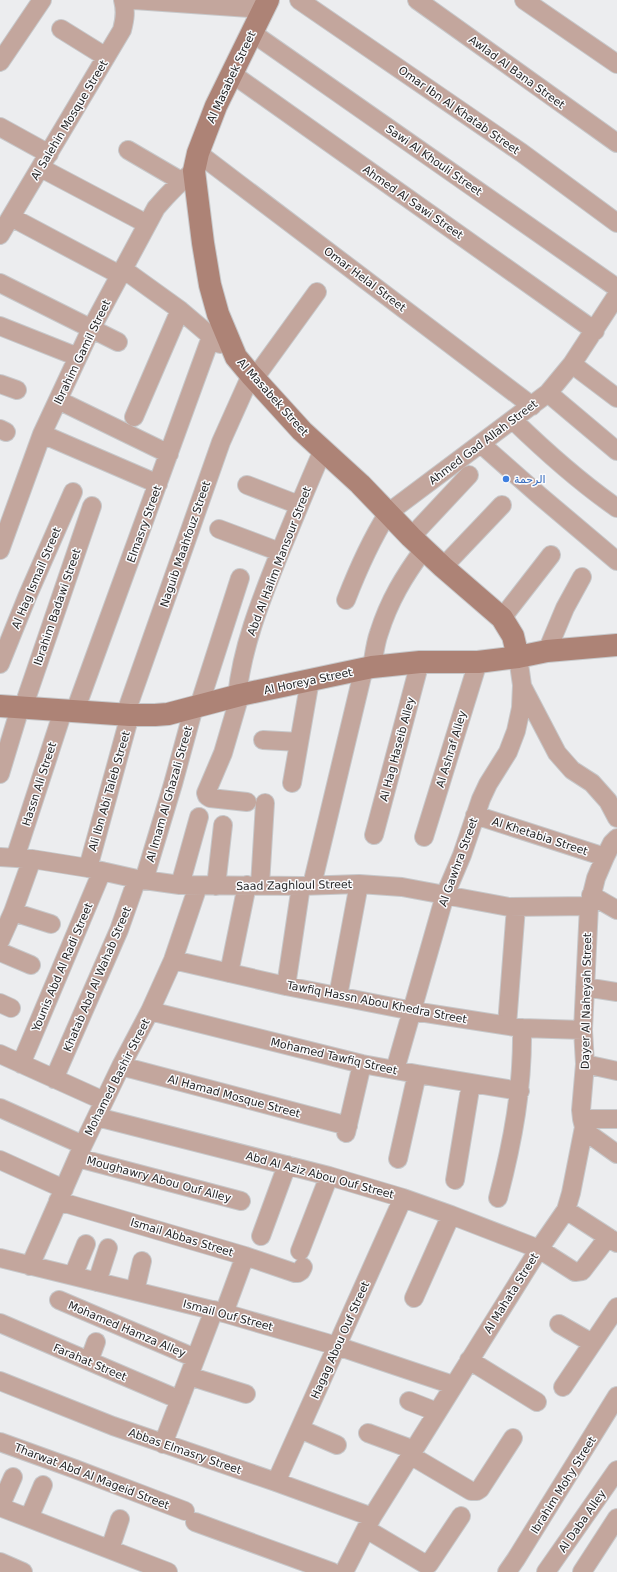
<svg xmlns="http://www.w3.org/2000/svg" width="617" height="1572" viewBox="0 0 617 1572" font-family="'DejaVu Sans','Noto Naskh Arabic',sans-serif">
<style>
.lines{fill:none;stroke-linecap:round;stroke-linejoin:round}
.street-casing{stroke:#c7c8ca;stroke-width:20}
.secondary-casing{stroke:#c7c8ca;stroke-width:24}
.street{stroke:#c3a69d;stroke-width:18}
.secondary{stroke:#ad8376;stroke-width:22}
.shop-dot{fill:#3f7fe0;stroke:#fafafc;stroke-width:1.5}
.labels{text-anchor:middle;stroke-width:3;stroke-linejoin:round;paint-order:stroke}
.street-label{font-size:11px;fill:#1f1f20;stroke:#fafafc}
.shop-label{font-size:11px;fill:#366cbe;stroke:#fafafc;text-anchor:start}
</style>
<rect width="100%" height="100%" fill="#ecedef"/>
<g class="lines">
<defs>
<path id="street" d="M134,0l129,9
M299,0l223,153 95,70
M417,0l200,143
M524,0l93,64
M61,29l45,28
M251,32l366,256
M0,62l42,-62
M231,73l364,258
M0,127l49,27
M128,150l53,31
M198,153l334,253
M41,168l106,56
M11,217l109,58
M0,235l122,-205c3,-11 4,-19 1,-30
M123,269l57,41 40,34
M0,283l118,59
M0,326l78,31
M572,364l45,34
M254,379l63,-87
M0,384l17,6
M548,393l69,58
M58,400l111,54
M134,417l46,-107
M513,420c34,33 65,61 104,88
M0,429l6,3
M42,434l116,50
M481,444l59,52 77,65
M247,485l52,20
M219,529l61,23
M411,537l58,-62
M0,550l42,-116 49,-105 65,-121c12,-14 23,-26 38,-37
M443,567l59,-62
M346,600c12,-31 25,-60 42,-87l160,-120 24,-29 45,-69
M502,618l49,-63
M547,651l18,-43 17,-31
M0,664l27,-67 46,-105
M372,667c2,-11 3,-23 7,-34 10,-32 25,-57 45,-84
M522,686l35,67 15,17 20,13 16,18 9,17
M240,695l-17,58 -17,40 1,3 3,2 37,4
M237,696c5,-48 23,-94 41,-139 15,-36 29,-71 45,-107
M199,706l41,-128
M23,708l69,-202
M75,711l136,-374
M125,715l96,-273 30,-67
M263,740l36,2
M0,774l20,-66
M292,783l18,-103
M475,815l130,42
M374,835l46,-173
M424,837l54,-175
M617,838l-5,5 -7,14 -9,21 -7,28 -6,124 2,34 -4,46 1,9 2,8 5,7 28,20
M0,857l32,2 56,9 49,11 43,6 121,1 58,-2 43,3 107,20 80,-1
M15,858l48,-147
M88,868l42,-153
M144,880l29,-96 21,-77
M180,885l19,-68
M260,885l5,-82
M312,885l52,-217
M216,886l7,-61
M591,895l26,15
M13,912l38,12
M0,941l13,-29 19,-53
M0,952l31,13
M173,960l113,26 127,25 109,17 61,2
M229,973l18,-88
M286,986l15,-100
M585,987l32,5
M338,996l21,-112
M0,1003l11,5
M150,1011l212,53 55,10 103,17
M507,1025l9,-118
M0,1054l104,47
M21,1064l81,-193
M585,1064l32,7
M121,1066l227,60
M395,1070l50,-175 17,-40 19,-56 7,-15 20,-32 8,-21 5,-23 1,-23 -4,-28
M54,1079l65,-149 18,-51
M0,1108l83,37
M97,1117l232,59 74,22 48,17 88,34 36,23 7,-1 26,-34
M582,1119h35
M346,1133l16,-69
M78,1158l163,43
M398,1159l19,-85
M0,1160l64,29
M455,1180l16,-97
M498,1198c15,-57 25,-111 24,-170
M58,1201l187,55 50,17h3l3,-2 2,-4
M566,1210l51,33
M261,1236l26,-71
M300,1251l29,-75
M0,1258l224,55 113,33 116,39
M30,1266l53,-121 38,-79 29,-55 23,-51 25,-74
M73,1276l13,-32
M97,1282l11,-34
M135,1291l7,-30
M414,1298l37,-83
M59,1300l136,58
M224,1313l21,-57
M0,1323l180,77
M559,1324l33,19
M469,1360l68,42
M89,1361l7,-19
M189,1376l57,18
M0,1381l113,45 163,56 96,35
M563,1387l54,-80
M409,1401l28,11
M300,1429l37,16
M368,1433l46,17
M0,1442l75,27 110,42
M163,1444l51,-134
M410,1455l61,36h6l3,-2 33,-51
M276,1482l127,-284
M0,1507l168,65
M0,1507l13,-30
M29,1518l14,-33
M195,1522l137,50
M366,1529l59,35h4l32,-48
M110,1549l10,-30
M0,1562l23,10
M344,1572l28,-55 167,-268 27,-39 5,-17 13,-66
M507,1572l9,-13 101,-163
M546,1572l71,-102
M582,1572l35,-54"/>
<path id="secondary" d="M268,0l-52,106 -18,47 -4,18 9,72 7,42 8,29 18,43 15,18 51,56 58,53 51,53 32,30 59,51 11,18 5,21
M0,706l130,9h25l13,-1 72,-19 132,-28 48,-5h58l40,-5 29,-6 70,-6"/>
</defs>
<use href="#street" class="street-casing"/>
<use href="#secondary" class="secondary-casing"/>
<use href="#street" class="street"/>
<use href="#secondary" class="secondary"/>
</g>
<circle class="shop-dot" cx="506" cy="479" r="4"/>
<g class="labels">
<g class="street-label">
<text transform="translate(517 72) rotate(36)" y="4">Awlad Al Bana Street</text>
<text transform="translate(231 77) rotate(-65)" y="4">Al Masabek Street</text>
<text transform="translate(459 110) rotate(35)" y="4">Omar Ibn Al Khatab Street</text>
<text transform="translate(69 120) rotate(-59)" y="4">Al Salehin Mosque Street</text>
<text transform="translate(434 160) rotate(35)" y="4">Sawi Al Khouli Street</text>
<text transform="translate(413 202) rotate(35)" y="4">Ahmed Al Sawi Street</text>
<text transform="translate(365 279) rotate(37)" y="4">Omar Helal Street</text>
<text transform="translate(82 352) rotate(-64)" y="4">Ibrahim Gamil Street</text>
<text transform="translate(273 397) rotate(48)" y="4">Al Masabek Street</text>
<text transform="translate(483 442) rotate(-37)" y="4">Ahmed Gad Allah Street</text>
<text transform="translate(144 524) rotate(-70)" y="4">Elmasry Street</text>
<text transform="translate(185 544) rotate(-71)" y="4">Naguib Maahfouz Street</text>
<text transform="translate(279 561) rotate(-69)" y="4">Abd Al Halim Mansour Street</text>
<text transform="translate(36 578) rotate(-67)" y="4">Al Hag Ismail Street</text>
<text transform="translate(57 607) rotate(-71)" y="4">Ibrahim Badawi Street</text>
<text transform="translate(308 681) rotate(-12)" y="4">Al Horeya Street</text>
<text transform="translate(397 749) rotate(-75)" y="4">Al Hag Haseib Alley</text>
<text transform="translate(451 749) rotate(-73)" y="4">Al Ashraf Alley</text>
<text transform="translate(39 784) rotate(-72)" y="4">Hassn Ali Street</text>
<text transform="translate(109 791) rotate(-74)" y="4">Ali Ibn Abi Taleb Street</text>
<text transform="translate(169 794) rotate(-74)" y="4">Al Imam Al Ghazali Street</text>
<text transform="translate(540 836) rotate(18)" y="4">Al Khetabia Street</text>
<text transform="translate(458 862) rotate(-70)" y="4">Al Gawhra Street</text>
<text transform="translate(294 885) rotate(-1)" y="4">Saad Zaghloul Street</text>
<text transform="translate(62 967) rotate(-67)" y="4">Younis Abd Al Radi Street</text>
<text transform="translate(97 979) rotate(-67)" y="4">Khatab Abd Al Wahab Street</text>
<text transform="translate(586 1001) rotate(-89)" y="4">Dayer Al Naheyah Street</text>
<text transform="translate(377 1002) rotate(11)" y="4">Tawfiq Hassn Abou Khedra Street</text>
<text transform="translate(334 1056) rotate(13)" y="4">Mohamed Tawfiq Street</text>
<text transform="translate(117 1077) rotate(-63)" y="4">Mohamed Bashir Street</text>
<text transform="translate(234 1096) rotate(15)" y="4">Al Hamad Mosque Street</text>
<text transform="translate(320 1175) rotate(15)" y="4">Abd Al Aziz Abou Ouf Street</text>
<text transform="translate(159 1179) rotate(15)" y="4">Moughawry Abou Ouf Alley</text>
<text transform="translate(182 1237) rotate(17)" y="4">Ismail Abbas Street</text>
<text transform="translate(511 1293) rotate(-58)" y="4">Al Mahata Street</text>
<text transform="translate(228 1315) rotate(15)" y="4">Ismail Ouf Street</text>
<text transform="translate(127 1329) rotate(23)" y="4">Mohamed Hamza Alley</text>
<text transform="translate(340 1340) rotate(-66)" y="4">Hagag Abou Ouf Street</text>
<text transform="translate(90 1362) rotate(23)" y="4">Farahat Street</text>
<text transform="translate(185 1451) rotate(19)" y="4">Abbas Elmasry Street</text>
<text transform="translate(92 1476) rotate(21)" y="4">Tharwat Abd Al Mageid Street</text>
<text transform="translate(563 1485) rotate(-58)" y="4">Ibrahim Mohy Street</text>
<text transform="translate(582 1521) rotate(-55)" y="4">Al Daba Alley</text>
</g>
<g class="shop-label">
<text x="514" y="483">الرحمة</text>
</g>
</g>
</svg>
